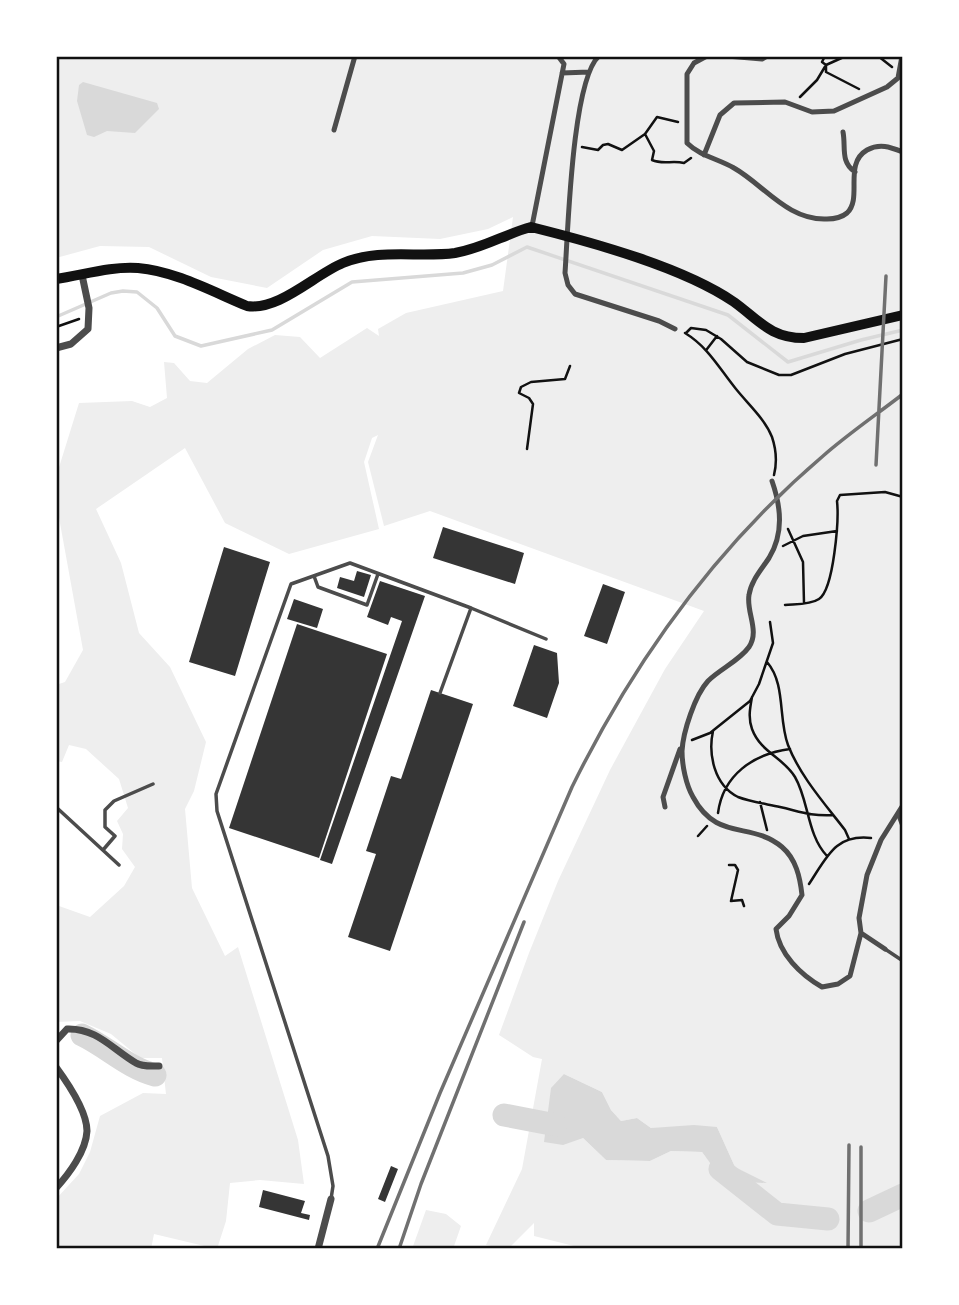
<svg xmlns="http://www.w3.org/2000/svg" width="959" height="1305" viewBox="0 0 959 1305" font-family="'Public Sans',sans-serif">
<style>
.green{fill:#eee;fill-rule:evenodd}
.water{fill:#d9d9d9}
.lines{fill:none;stroke-linecap:round;stroke-linejoin:round}
.stream{stroke:#d9d9d9;stroke-width:3.5}
.river{stroke:#d9d9d9;stroke-width:23}
.building{fill:#353535}
.path{stroke:#111;stroke-width:2.5}
.service{stroke:#4c4c4c;stroke-width:3.5}
.pedestrian{stroke:#4c4c4c;stroke-width:5}
.minor{stroke:#4c4c4c;stroke-width:7}
.primary{stroke:#111;stroke-width:10}
.rail{stroke:#707070;stroke-width:3.5}
.neatline{fill:none;stroke:#111;stroke-width:2.5}
</style>
<rect width="100%" height="100%" fill="#fff"/>
<path class="green" d="M56,56h847v1193h-317l-52,-13v-13l-26,26 -22,-4 36,-76 20,-110 -9,-2 -34,-22 30,-82 29,-72 52,-111 55,-101 39,-58 -274,-100 -46,15 -16,-64 10,-27 -6,3 -8,24 15,67 -90,25 -64,-31 -40,-75 -89,61 25,54 18,70 31,34 36,75 -12,49 -9,18 7,79 33,68 13,-9 60,193 6,44 -44,-4 -30,3 -4,38 -9,28 -63,-15 -3,15h-95v-50l23,-25 11,-22 10,-36 43,-23 23,1 -4,-36h-22l-29,-24 -31,-13 -24,1v-113l3,-3 31,11 34,-31 11,-19 -13,-18 1,-15 -6,-13 11,-13 -9,-29 -33,-30 -17,-4 -7,17 -6,-1v-76l9,-3 18,-32 -27,-149v-24l23,-74 53,-2 18,6 17,-9 -3,-36 10,1 16,18 17,2 41,-34 27,-14 25,2 20,21 47,-30 12,8 -1,-7 28,-16 97,-22 10,-74 -25,12 -48,10 -68,-3 -49,14 -56,38 -56,-11 -62,-30 -49,-1 -44,12zM564,1074l38,18 9,18 10,11 16,-3 14,10 66,-1 18,40 30,16c-36,1 -41,-2 -63,-31l-31,-1 -21,10 -44,-1 -23,-22z
M426,1210l20,4 15,12 -8,23h-41z"/>
<path class="water" d="M83,82l74,21 2,6 -24,24 -28,-2 -13,6 -7,-2 -10,-34 2,-16z
M564,1074l38,18 9,18 10,11 16,-3 14,10 43,-3 23,2 18,40 32,16 -36,-1 -18,-15 -11,-15 -31,-1 -21,10 -44,-1 -23,-22 -20,7 -19,-3 7,-54z"/>
<g class="lines">
<path class="stream" d="M56,317l55,-24 12,-2 14,1 20,16 18,28 26,10 71,-16 80,-48 111,-9 29,-8 35,-18 201,68 60,47 73,-22 42,-10"/>
<path class="river" d="M82,1035c25,12 46,33 73,40
M504,1115l52,10
M720,1169l57,45 51,5
M869,1211l34,-16"/>
</g>
<path class="building" d="M443,527l81,26 -9,31 -82,-26z
M224,547l46,15 -35,114 -46,-14z
M357,571l14,4 -7,22 -27,-9 3,-11 14,4z
M380,581l45,15 -93,268 -12,-4 82,-239 -11,-4 -3,8 -21,-8z
M603,584l22,8 -18,52 -23,-8z
M294,599l29,10 -6,19 -30,-9z
M297,624l90,30 -68,204 -90,-30z
M534,645l23,8 2,30 -12,35 -34,-12z
M431,690l42,14 -83,247 -42,-14 28,-83 -10,-3 25,-75 10,3z
M391,1166l7,3 -13,33 -7,-3z
M263,1190l42,11 -4,12 9,2 -1,5 -50,-13z"/>
<g class="lines">
<path class="path" d="M825,56l-3,6 4,3v7l33,17
M878,56l14,11
M800,97l17,-17 9,-15 20,-9
M645,134l9,17 -2,9c11,5 20,0 32,3l7,-5
M582,147l16,3 5,-5 5,-1 14,6 23,-16 12,-17 21,5
M56,327l23,-8
M685,333c23,14 34,35 51,56 12,15 29,30 36,48 4,12 5,26 2,38
M686,333l5,-5 15,2 15,9 26,23 32,13h12l54,-21 58,-15
M707,349l10,-13
M527,449l6,-45 -4,-6 -10,-5 2,-6 10,-5 34,-3 5,-13
M788,529l15,33 1,41
M783,546l20,-10 34,-5
M785,605c10,-1 25,0 34,-6 15,-10 20,-80 18,-98l3,-6 45,-3 18,5
M767,662c19,22 11,56 21,83 12,31 37,59 57,85l4,9
M752,697c-2,11 -4,21 0,32 9,24 31,28 43,48 14,24 12,58 32,79
M713,731c-5,23 1,54 25,66 13,5 29,7 42,10 22,5 30,9 53,8
M692,740l18,-7 40,-32 9,-17 14,-41 -3,-21
M760,802l7,28
M718,813c5,-38 35,-59 72,-64
M698,836l9,-10
M729,865h6l3,5 -7,31 11,-1 2,6
M809,884c18,-27 26,-50 62,-46"/>
<path class="service" d="M314,576l4,11 49,18 11,-31
M471,608l75,31
M56,807l63,58
M898,815l5,13
M103,850l12,-14 -10,-9v-17l9,-9 39,-17
M885,949l18,12
M331,1199l2,-13 -5,-30 -111,-345 -1,-17 75,-210 59,-21 121,45 -31,85"/>
<path class="pedestrian" d="M599,56c-27,24 -31,176 -34,217l3,12 7,9 84,27 16,8
M707,56l-13,7 -7,11v69c13,13 32,16 47,25 30,17 54,53 93,51 6,0 14,-1 20,-6 16,-15 -4,-49 20,-63 13,-7 23,-3 36,2
M727,56l35,3 5,-3
M562,73l27,-1
M334,130l21,-74
M843,132c3,15 -3,30 12,40
M704,155l16,-40 14,-12 51,-1 27,10 22,-1 53,-24 11,-9 4,-22
M532,226l32,-162 -6,-8
M772,481c9,26 12,52 -3,77 -8,12 -18,23 -20,37 -3,17 11,36 0,52 -10,14 -29,22 -41,34 -13,14 -25,51 -26,70 0,14 4,34 11,46 24,45 58,24 89,50 14,12 18,30 20,48l-13,21 -13,13c3,25 25,46 46,58l16,-3 12,-8 11,-43 -2,-15 8,-43 14,-35 22,-35
M665,807l-2,-10 17,-48
M861,933l24,16"/>
<path class="minor" d="M56,348l15,-4 17,-15 1,-21 -7,-33
M56,1041l11,-12c30,-1 45,20 69,34 6,4 16,3 23,3
M56,1067c11,15 31,45 31,64 -1,20 -18,43 -31,57
M318,1249l13,-50"/>
<path class="primary" d="M56,279c27,-4 55,-13 82,-11 37,3 75,24 109,38 32,5 67,-31 96,-43 36,-15 76,-5 112,-10 29,-5 50,-19 76,-26 60,15 152,40 203,75 25,18 36,36 70,36l99,-23"/>
<path class="rail" d="M876,465l10,-189
M377,1249l63,-156 132,-306c62,-126 143,-239 251,-331 25,-22 53,-41 80,-62
M399,1249l22,-65 103,-262
M848,1249l1,-104
M861,1249v-102"/>
</g>
<rect width="959" height="1305" fill="none" stroke="#ffffff" stroke-width="116"/>
<rect x="58" y="58" width="843" height="1189" class="neatline"/>
</svg>
